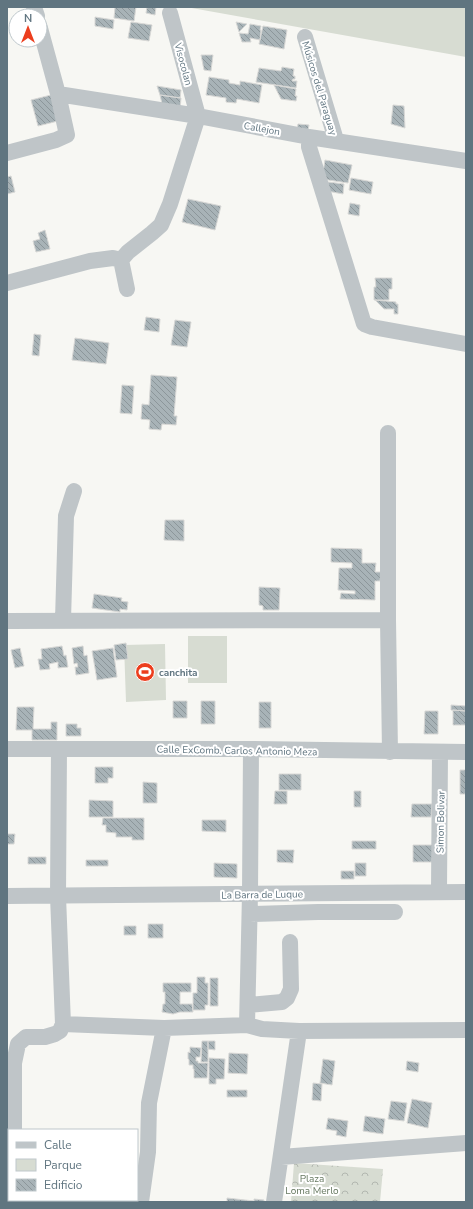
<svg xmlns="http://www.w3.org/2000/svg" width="473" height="1209" viewBox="0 0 473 1209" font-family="'Nunito Sans',sans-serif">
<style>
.green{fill:#d7dcd2}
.forest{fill:url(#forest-crowns)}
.building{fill:url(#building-back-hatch);stroke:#d8d8d6}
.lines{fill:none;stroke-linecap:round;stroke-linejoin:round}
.minor{stroke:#bfc5c8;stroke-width:16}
.labels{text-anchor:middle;stroke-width:4;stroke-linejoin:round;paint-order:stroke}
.street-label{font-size:10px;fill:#607580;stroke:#fff}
.poi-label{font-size:10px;font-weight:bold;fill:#607580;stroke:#fff;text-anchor:start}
.park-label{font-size:10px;fill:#667860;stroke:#fff}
</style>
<defs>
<pattern id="forest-crowns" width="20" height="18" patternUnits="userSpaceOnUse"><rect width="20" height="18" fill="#d7dcd2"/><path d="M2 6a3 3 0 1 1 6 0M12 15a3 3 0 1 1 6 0" fill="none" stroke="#b2b7b0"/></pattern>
<pattern id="building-back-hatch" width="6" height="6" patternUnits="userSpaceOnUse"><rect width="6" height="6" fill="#a8b3b7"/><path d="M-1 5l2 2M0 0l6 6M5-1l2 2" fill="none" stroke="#8c969a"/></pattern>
</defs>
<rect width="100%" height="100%" fill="#f7f7f3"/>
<path class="green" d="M186,7h280v50z
M188,636h39v47h-39z
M165,644l1,56 -40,2 -2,-57z"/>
<path class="forest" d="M294,1163l89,6 -3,33h-89z"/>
<path class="building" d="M115,7h21l-2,14 -20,-3z
M147,7h9l-1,8 -9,-2z
M95,17l19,3 -1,9 -18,-3z
M131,22l21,3 -3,16 -21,-3z
M236,22l11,2 -8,8z
M250,24l11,2 -1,4h1l-1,10 -10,-2 1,4h-9l-3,-9 9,1z
M263,26l24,4 -3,19 -25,-5z
M201,55h12l-2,16 -7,-1z
M282,67l12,2 -1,7h2v3h-2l-1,2h5l-1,7 -40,-6 3,-14 22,3z
M209,77l20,3v3l11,2v-4l22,4 -3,18 -22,-4 -1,4 -10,-1v-4l-20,-3z
M274,85l22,4 -1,7h2l-1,5 -15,-2z
M157,86l24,4 -1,8 -20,-3z
M51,95l7,26 -20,5 -7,-26z
M160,95l21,3 -1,12 -17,-2z
M393,105l11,1 1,22 -14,-4z
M298,124l11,1 -1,5 -11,-1z
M325,160l27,5 -4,18 -26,-4z
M11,176l4,16 -8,2v-17z
M351,178l22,4 -2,12 -22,-4z
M328,182l16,2 -1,10 -16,-3z
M188,199l33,7 -6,24 -33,-8z
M350,203l10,2 -1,11 -11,-2z
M45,230l5,19 -14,3 -3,-11 7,-2 -2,-6z
M375,278h17v11h-3v11h-15v-13h2z
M375,300l21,2v2h2v10h-4v-5h-10z
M146,317l14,2 -1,13 -15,-2z
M175,320l16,2 -4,25 -16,-2z
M34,334l7,1 -2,21 -7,-1z
M75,338l34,5 -3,21 -34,-4z
M151,375l26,2 -3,39h3l-1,9 -14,-1 -1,6 -12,-1 1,-9 -9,-1 1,-15 7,1z
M122,385l12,1 -2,28 -12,-1z
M165,520h19v21l-20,-1z
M331,548l31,1v14h14l-1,9h6l-1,9h-5v19l-35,-1 1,-6 14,1v-3l-17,-1 1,-22h13v-5l-21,-1z
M259,587l21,1 -1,22h-16v-4l-4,-1z
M94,594l28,4 -1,3 7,1 -1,8 -7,-1v3l-28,-4z
M126,643l2,16 -12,1 -2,-15z
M62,646l2,10 2,-1 2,12 -10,1v-6l-9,2 1,5 -10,1 -2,-11h4l-1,-10z
M83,646l1,10 3,-1 2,18 -13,2 -1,-8h3l-1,-4 -3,1 -2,-16z
M20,648l4,18 -9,2 -4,-18z
M113,648l4,29 -20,3 -5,-29z
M173,701h14v17h-14z
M201,701h14v23h-14z
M259,702h12v26h-12z
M451,705l15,1v5l-15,-1z
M17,707h17l-1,22h18v-7h6v18h-25v-10h-16z
M453,710l13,1v14h-13z
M425,711h13v23h-14z
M66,724h11v4h4v8h-15z
M95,767h18v11h-5v5h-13z
M460,770h6v24h-6z
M279,774h22v16h-22z
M143,782l14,1v20h-14z
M275,791h12v13h-13z
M354,791h7v16h-7z
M89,800l24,1v16h-24z
M412,804h20l-1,13h-20z
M103,818h41v22h-12v-3h-16v-4l-10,-1v-7h-4z
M202,820h24v12l-24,-1z
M7,834h8l-1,10h-7z
M352,841h24v8h-24z
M413,845h20l-1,17h-19z
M277,850h17l-1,13 -16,-1z
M28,857h18v7h-18z
M86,860h22v6h-22z
M214,863l23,1v14l-23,-1z
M355,863h11v13h-11z
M341,871h13v8h-13z
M148,924h15v14h-15z
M124,926h12v9h-12z
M197,977h8v6h3v22h-3v5h-12v-17h4z
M210,978h8v28h-8z
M163,983h28v9h-11v12h12l1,8h-13l-7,2 -11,-2 1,-8h2v-12h-2z
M202,1041h6v21h-7z
M208,1041h7v9l-7,-1z
M190,1047l11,1 -1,9h-4v4h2v2h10l-1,15h-13v-9h-1v-4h-4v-6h-1v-7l2,1z
M229,1053l19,1 -1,20 -19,-1z
M209,1058l16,1 -1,20h-8v5h-7z
M323,1059l12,2 -3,24 -12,-2z
M407,1061l12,2 -1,9 -12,-2z
M313,1083l9,1 -1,17 -9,-1z
M227,1090h20v7h-20z
M412,1099l20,4 -4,25 -21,-5z
M391,1101l16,2 -3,18 -16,-2z
M365,1116l20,3 -2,15 -20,-3z
M328,1118l20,3 -2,16 -10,-2 1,-4 -11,-2z
M227,1198l27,3v-2l10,1v2h-37z"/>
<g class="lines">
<path class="minor" d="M34,7l3,9
M305,37l31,103
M58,94l140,22 111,21 157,24
M309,137v10l55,177 8,3 94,17
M7,153l49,-13 11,-5 -9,-41 -18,-66
M121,260l7,-8 24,-19 9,-8 9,-21 28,-88 -28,-103
M121,260l6,29
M7,283l83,-22 23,-3 8,2
M388,433v187l2,132
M63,620l3,-104 8,-25
M7,621l381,-1
M7,749h244l215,3
M439,891l1,-139
M7,896l459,-4
M250,914l68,-2h77
M248,1005l34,-3 5,-4 4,-9 -1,-47
M63,1024l101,4 83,-3 15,4 37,2 167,-1
M247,1025l3,-131 1,-145
M14,1130v-67l4,-19 8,-7h19l10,-3 5,-3 3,-7 -5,-128 1,-147
M281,1157l185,-14
M8,1202l1,-5
M141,1202l7,-50 1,-49 15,-75
M274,1202l25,-171"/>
</g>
<defs>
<symbol id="stadium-disc" viewBox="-11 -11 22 22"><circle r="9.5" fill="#ec3e1e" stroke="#fff"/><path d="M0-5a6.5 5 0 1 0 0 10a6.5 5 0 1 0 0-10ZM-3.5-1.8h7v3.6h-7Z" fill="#fff"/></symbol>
</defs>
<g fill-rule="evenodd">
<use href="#stadium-disc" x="134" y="661" width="22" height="22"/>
</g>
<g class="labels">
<g class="street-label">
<text transform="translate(184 64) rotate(75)" y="4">Visocolan</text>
<text transform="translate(320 88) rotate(73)" y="4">Músicos del Paraguay</text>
<text transform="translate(262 128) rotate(10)" y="4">Callejon</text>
<text transform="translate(237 750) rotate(1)" y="4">Calle ExComb. Carlos Antonio Meza</text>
<text transform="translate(440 822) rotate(-89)" y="4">Simon Bolivar</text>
<text transform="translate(262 894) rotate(-1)" y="4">La Barra de Luque</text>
</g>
<g class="poi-label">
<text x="159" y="676">canchita</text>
</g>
<g class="park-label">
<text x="312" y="1182">Plaza<tspan x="312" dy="12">Loma Merlo</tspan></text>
</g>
</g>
<rect width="473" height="1209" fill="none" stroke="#607580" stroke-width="16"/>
<rect x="8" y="1129" width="130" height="72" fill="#ffffff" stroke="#bfc8cc"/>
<rect x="16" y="1142" width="20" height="6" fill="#bfc5c8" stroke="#bfc8cc"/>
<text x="44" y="1149" font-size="12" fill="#607580">Calle</text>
<rect x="16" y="1159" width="20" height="12" fill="#d7dcd2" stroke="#bfc8cc"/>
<text x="44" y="1169" font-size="12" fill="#607580">Parque</text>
<rect x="16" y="1179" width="20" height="12" fill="url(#building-back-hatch)" stroke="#bfc8cc"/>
<text x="44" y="1189" font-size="12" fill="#607580">Edificio</text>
<g transform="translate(28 28)"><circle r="19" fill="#ffffff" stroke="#bfc8cc"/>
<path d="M0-3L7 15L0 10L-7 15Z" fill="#ec3e1e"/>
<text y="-6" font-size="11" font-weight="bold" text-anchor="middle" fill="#607580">N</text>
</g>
</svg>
